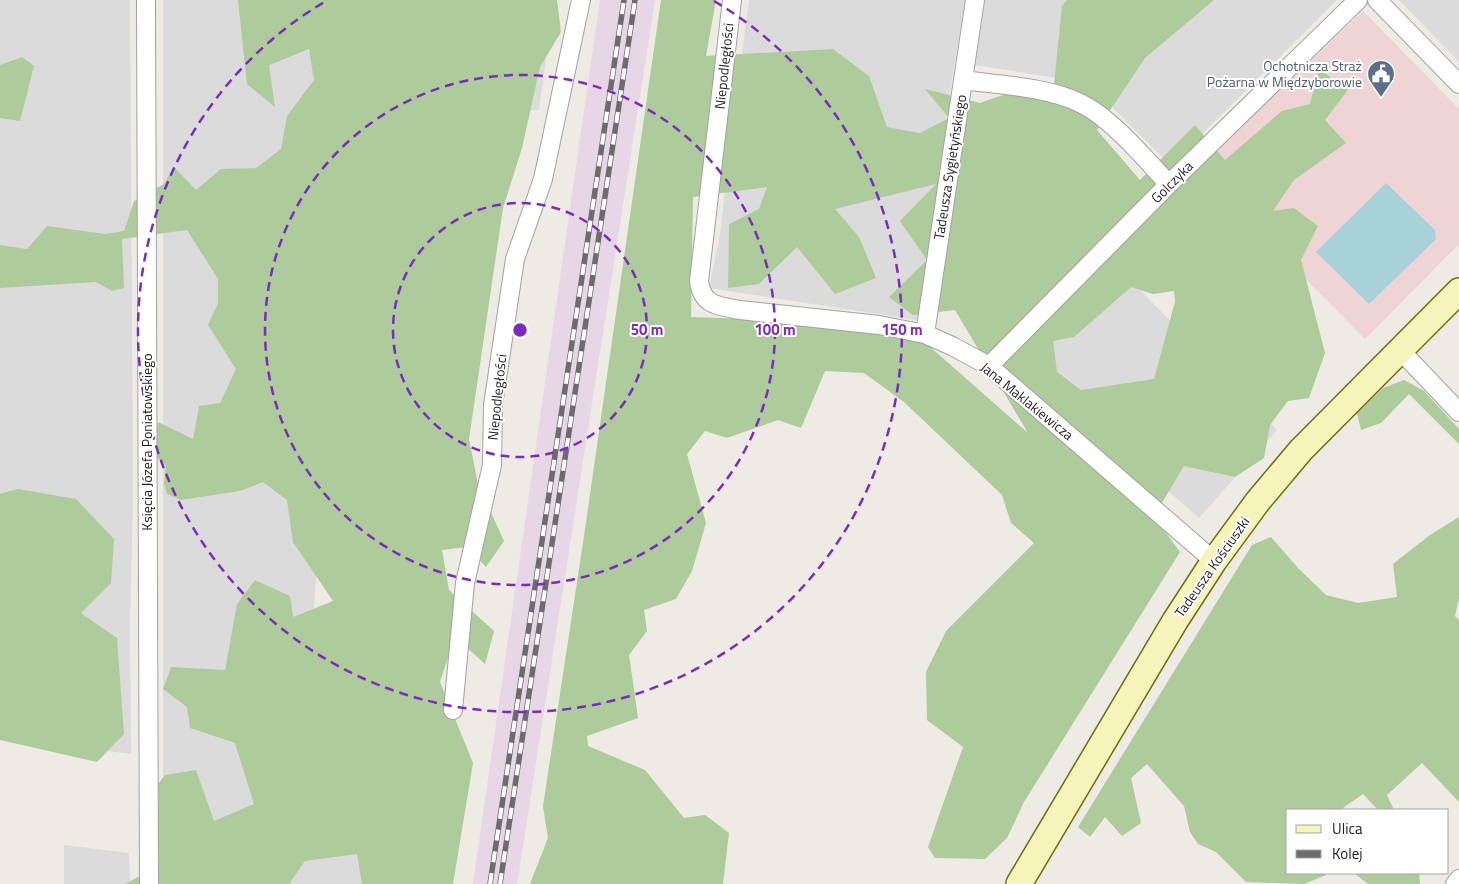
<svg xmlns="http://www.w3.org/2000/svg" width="1459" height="884" viewBox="0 0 1459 884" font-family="'Titillium Web',sans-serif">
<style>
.residential{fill:#dcdbdb}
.commercial{fill:#eed4d5}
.industrial{fill:#e7d6e5}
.forest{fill:#adcb9b;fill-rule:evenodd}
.water{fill:#a7d2da}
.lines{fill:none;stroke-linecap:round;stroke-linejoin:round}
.street-casing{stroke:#a2a2a2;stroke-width:20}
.secondary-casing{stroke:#6c6f0b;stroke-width:28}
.street{stroke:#fff;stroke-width:18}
.secondary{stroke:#f6f4bb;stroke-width:25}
.rail-casing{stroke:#6c6c6c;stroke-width:5.5}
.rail{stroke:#fff;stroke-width:4;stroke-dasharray:11;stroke-linecap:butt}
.ring{fill:none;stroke:#7b2cbf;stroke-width:2.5;stroke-dasharray:9 6}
.labels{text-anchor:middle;stroke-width:4;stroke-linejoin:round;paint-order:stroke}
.street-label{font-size:14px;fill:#1e1e1e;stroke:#fff}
.service-label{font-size:14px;fill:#4e5e75;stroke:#fff;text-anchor:end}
.centre{fill:#7b2cbf;stroke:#fff;stroke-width:2.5}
.ring-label{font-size:15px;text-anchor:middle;font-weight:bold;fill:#7b2cbf;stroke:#fff;stroke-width:4;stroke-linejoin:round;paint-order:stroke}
</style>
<rect width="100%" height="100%" fill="#eeeae4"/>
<path class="residential" d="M0,0h130l3,497 -3,127 1,130 -131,-17z
M163,0h391l-15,110h-183l-43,508 122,266h-272z
M749,0h216l-23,141 -25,179 -208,-32 11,-53 7,-64z
M985,0h352l-162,161 -10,-1 -77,-77 -113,-18z
M1399,0h60v62z
M1109,258l168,172 -78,88 -182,-161z
M64,845l65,8 1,31h-66z"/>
<path class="commercial" d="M1363,11l96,98v135l-94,95 -168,-170z"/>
<path class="industrial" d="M600,0h55l-138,884h-44z"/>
<path class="forest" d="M238,0h319l4,32 -21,35 -18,81 -19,60 -34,231 9,45 26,57 -18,26 -19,-20 -25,3 7,40 45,41 -9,33 -30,-27 -15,45 33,81 -20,121h-91l-5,-30 -52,7 -16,23h-164l21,-11 1,-74 18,-24 31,-5 18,51 40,-17 -19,-61 -45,-15 -3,-21 -24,-18 8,-22 54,3 12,-66 18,-24 35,16 3,21 40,-16 -40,-59 -6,-42 -24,-18 -23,9 -59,9 -14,-6 -3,-11 2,-18 -10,-8 -1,-14 3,-21 35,17 6,-33 21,-3 16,-34 -28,-44 10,-22v-24l-31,-49 -65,9 2,49 -12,3 -16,-9 -96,6v-43l27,4 20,-23 58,8 19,-3 10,-30 30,-17 10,-17 -2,-2 24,25 25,-21 35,-1 25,-19 6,-33 27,-36 -5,-31 -40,16 6,42 -28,-23z
M661,0h55l-10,56 127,-7 36,27 18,51 33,6 29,-15 -24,-29 55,14 51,-18 23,-1 8,-78 5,-6h147l-69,58 -48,72 43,50 55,-55 30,35 57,-49 28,-7 9,-35 29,21 -23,30 21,23 -52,37 -21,31 21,-3 24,18 -17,34 24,93 -16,45 -21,3 -18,24 -6,33 -29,19 -51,-11 -30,50 26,36 -156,250 -17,36 -22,21 -50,-1 -7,-11 35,-100 -36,-27 -1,-48 20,-41 88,-88 -23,-20 -9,-28 -98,-93 -40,-29 -39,-2 -24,57 -23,-8 -51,18 -22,-7 -18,23 19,69 -14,48 -16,28 -32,11 3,21 -18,24 9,63 -51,18 1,10 57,24 39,48 21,-3 24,18 -6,51h-193l18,-46 -5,-32 41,-270zM936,184l-36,37 27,39 -38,37 24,18 42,-5 73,123 -108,-95 -124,-17 -105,-4 2,-120 74,-10 -8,22 -30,15 -1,64 31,-4 38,-37 38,47 41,-16 -17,-41 -24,-28zM1131,287l22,7 21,-3 1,11 -21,77 -73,11 -24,-18 -4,-31 21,-4z
M22,57l12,9 -14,55 -20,-3v-53z
M1404,380l20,11 35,38v15l-50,-50 -28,29 -20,7 -4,-17 26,-25z
M18,489l58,10 38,40 -3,44 -30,30 36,25 7,96 -27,28 -97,-22v-246z
M1459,517v81l-4,18 4,4v182l-37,-39 -35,32 7,15h-16l-15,-16 -23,16h-52v63h36l2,2 -22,9 -58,-2 -30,-30 -18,-8 -8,-12 -6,-26 -37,-42 -16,14 10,45 -19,13 -17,-19 -15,20 -12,-10 174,-282 19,-8 27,31 28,27 32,8 39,-6 -4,-33 37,-29z
M1354,873h65l1,11h-52z"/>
<path class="water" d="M1386,183l49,47 1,9 -67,65 -53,-52z"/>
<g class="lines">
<defs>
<path id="street" d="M146,0l3,884
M732,0l-33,281c3,25 20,25 41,29l139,15 46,9 27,12 37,20 225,195
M1377,0l82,84
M963,80c37,5 86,7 119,24 29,14 64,56 87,80
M925,334l50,-334
M1400,350l59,62
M989,366l180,-182 189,-184
M453,710l12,-127 27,-118 1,-60 22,-146 28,-80 38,-179
M1455,884l4,-5"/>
<path id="secondary" d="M1019,884l156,-263 39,-60 44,-60 43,-51 158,-159"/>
</defs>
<use href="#street" class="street-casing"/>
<use href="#secondary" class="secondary-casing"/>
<use href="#street" class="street"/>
<use href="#secondary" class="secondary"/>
<defs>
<path id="rail" d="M490,884l134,-884
M500,884l135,-884"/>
</defs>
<use href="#rail" class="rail-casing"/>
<use href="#rail" class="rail"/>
</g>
<g class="ring">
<circle cx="520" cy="330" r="127"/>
<circle cx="520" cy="330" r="255"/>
<path d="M714 1A382 382 0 1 1 326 1"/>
</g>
<defs>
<symbol id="civic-pin" viewBox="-11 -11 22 30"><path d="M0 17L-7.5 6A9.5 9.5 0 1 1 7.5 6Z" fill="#5c6f8a" stroke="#fff"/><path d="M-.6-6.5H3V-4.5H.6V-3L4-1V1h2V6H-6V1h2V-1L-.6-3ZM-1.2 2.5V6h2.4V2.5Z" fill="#fff"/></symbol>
</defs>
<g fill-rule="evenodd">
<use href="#civic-pin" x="1365" y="58" width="32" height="43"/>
</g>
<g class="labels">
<g class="street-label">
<text transform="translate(724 66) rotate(-84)" y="5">Niepodległości</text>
<text transform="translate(950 167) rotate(-81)" y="5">Tadeusza Sygietyńskiego</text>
<text transform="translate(1172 182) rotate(-45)" y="5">Golczyka</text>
<text transform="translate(497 397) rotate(-84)" y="5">Niepodległości</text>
<text transform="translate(1027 401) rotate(39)" y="5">Jana Maklakiewicza</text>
<text transform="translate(147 442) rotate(-90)" y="5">Księcia Józefa Poniatowskiego</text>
<text transform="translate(1212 567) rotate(-55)" y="5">Tadeusza Kościuszki</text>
</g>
<g class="service-label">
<text x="1362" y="71">Ochotnicza Straż<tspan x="1362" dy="16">Pożarna w Międzyborowie</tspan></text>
</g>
</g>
<circle cx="520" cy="330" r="8" class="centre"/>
<g class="ring-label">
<text x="647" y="335">50 m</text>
<text x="775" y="335">100 m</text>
<text x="902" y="335">150 m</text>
</g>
<rect x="1286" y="809" width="162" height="65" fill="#ffffff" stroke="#a5a5a5"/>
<rect x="1296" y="825" width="25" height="8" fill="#f6f4bb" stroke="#a5a5a5"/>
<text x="1332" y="834" font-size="15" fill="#1e1e1e">Ulica</text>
<rect x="1296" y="850" width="25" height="8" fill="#6c6c6c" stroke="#a5a5a5"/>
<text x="1332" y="859" font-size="15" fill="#1e1e1e">Kolej</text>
</svg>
